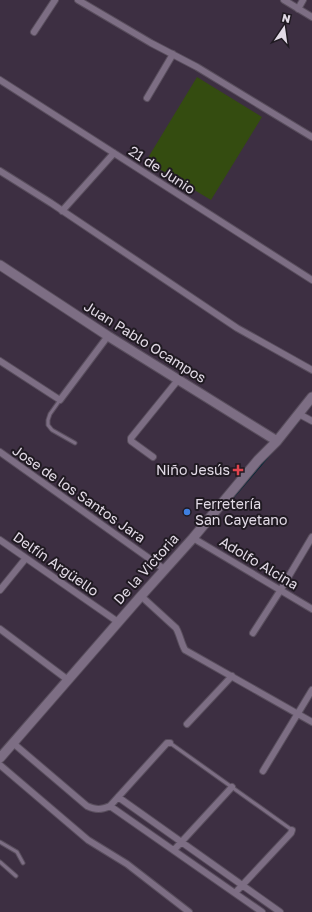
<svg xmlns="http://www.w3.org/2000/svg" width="312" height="912" viewBox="0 0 312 912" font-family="'Golos Text',sans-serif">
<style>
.green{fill:#344c10}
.water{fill:#002736}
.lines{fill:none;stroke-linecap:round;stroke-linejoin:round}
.lane-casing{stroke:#594e5d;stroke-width:5}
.street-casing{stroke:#594e5d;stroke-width:8}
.secondary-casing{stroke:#594e5d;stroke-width:11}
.lane{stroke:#7d6e84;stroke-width:3}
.street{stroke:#7d6e84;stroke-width:6}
.secondary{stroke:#7d6e84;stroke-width:9}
.health-dot{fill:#e0444e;stroke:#201a22;stroke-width:1.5}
.shop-dot{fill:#3f7fe0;stroke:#201a22;stroke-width:1.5}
.labels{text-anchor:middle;stroke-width:4;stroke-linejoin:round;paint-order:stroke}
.street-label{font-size:14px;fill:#e3dbe7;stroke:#201a22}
.poi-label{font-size:14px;fill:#e3dbe7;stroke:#201a22;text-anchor:end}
</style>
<rect width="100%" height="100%" fill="#3d2f42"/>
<path class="green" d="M197,77l65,40 -51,83 -65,-39z"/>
<path class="water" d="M298,421l1,1 -66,77 -1,-1z"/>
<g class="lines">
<defs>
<path id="lane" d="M60,400l-10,14 -2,6v5l4,5 23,13
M170,743l122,87
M0,842l17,10 6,11
M0,862l16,14"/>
<path id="street" d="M78,0l73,43 46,24 115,70
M284,0l28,17
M298,9l5,-9
M34,32l21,-32
M0,80l312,200
M147,98l26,-44
M0,171l51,32 186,125 75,42
M62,211l52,-58
M0,361l60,39 48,-64
M299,414l13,7
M0,452l164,117
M153,457l-22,-16v-3l47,-58
M193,538l119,71
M0,540l118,82
M0,590l26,-32
M141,596l35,32c4,7 5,15 9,22l127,72
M0,629l68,51
M253,633l27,-42 32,-54
M187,724l45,-48
M13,743l74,63c9,4 14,4 23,0l57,-63h3
M0,765l88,75 39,24 62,48
M263,771l49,-81
M118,797l162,115
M110,806l152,106
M174,850l58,-63
M235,893l56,-60 1,-3"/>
<path id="secondary" d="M0,265l108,71 169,105
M0,758l141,-162 52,-58 65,-78 19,-19 35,-44"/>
</defs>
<use href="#lane" class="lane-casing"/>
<use href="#street" class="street-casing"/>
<use href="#secondary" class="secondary-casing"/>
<use href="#lane" class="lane"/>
<use href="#street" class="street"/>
<use href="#secondary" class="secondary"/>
</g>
<path class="health-dot" d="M236 464h4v4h4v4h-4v4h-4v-4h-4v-4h4z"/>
<circle class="shop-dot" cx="187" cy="512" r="4"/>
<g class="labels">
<g class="street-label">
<text transform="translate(162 170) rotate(33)" y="5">21 de Junio</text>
<text transform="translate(145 342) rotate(32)" y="5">Juan Pablo Ocampos</text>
<text transform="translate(79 494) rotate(35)" y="5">Jose de los Santos Jara</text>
<text transform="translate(259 563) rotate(31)" y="5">Adolfo Alcina</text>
<text transform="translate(56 564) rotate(35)" y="5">Delfín Argüello</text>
<text transform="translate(146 569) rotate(-48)" y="5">De la Victoria</text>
</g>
<g class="poi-label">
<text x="230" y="475">Niño Jesús</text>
<text x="195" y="509" text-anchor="start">Ferretería<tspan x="195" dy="16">San Cayetano</tspan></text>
</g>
</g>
<g transform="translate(284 28) rotate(13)" stroke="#201a22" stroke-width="3" paint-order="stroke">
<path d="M0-3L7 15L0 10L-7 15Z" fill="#e3dbe7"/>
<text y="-6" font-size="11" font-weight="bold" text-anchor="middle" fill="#e3dbe7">N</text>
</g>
</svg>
